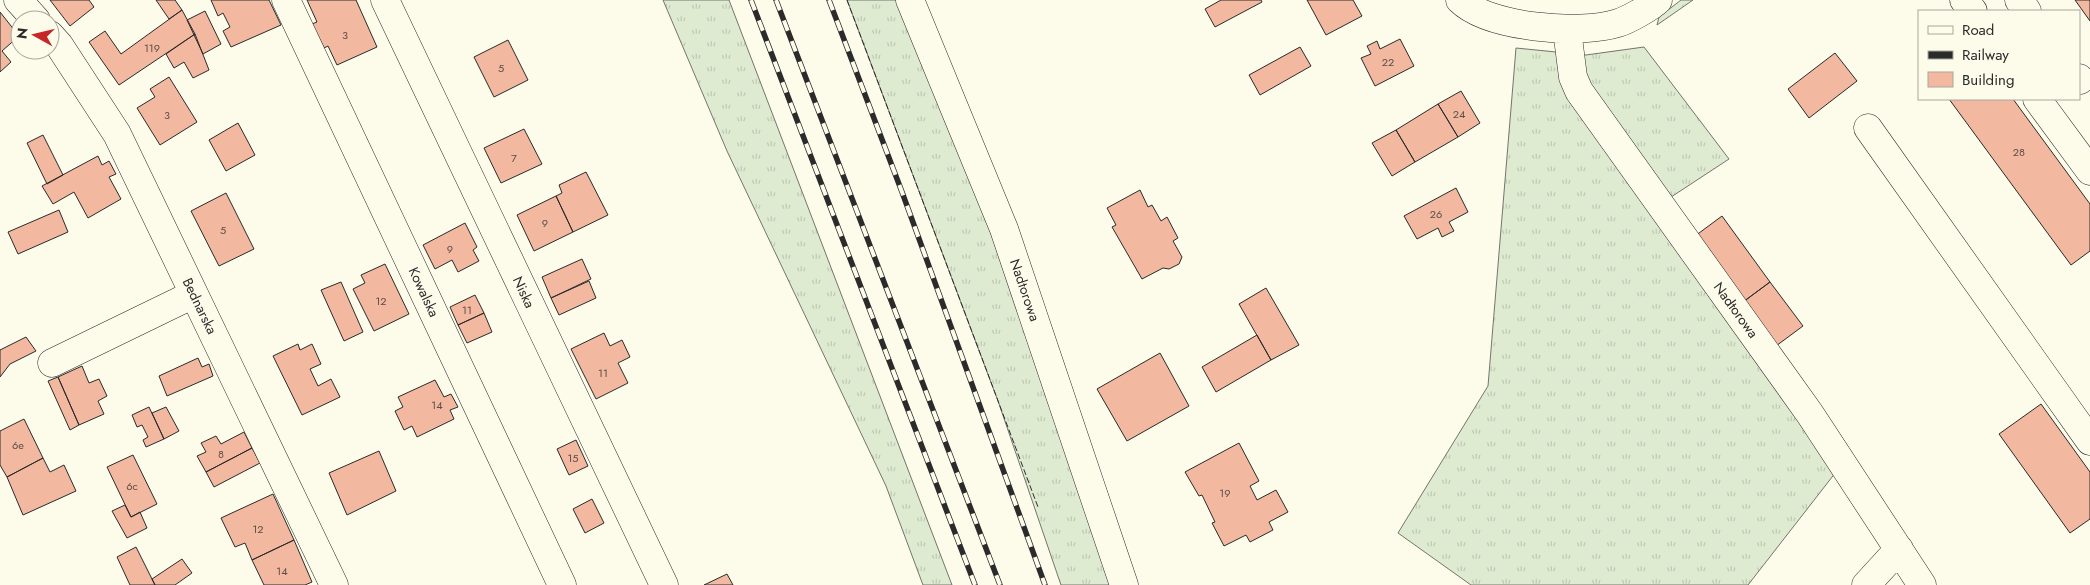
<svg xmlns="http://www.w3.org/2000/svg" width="2090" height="585" viewBox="0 0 2090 585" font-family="Jost,sans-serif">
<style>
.grass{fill:url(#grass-tufts);stroke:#74746e}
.building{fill:#f2b8a0;stroke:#2b2b2b}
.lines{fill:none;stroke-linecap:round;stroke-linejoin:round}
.minor-casing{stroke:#2b2b2b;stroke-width:29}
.minor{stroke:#fdfbea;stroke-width:28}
.rail-casing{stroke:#2b2b2b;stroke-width:5.5}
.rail{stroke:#fdfbea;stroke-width:4;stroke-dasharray:11;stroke-linecap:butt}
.fence{stroke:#2b2b2b;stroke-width:1;stroke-dasharray:6 2.5;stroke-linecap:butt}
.labels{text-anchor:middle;stroke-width:4;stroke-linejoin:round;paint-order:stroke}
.number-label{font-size:11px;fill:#5d4e48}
.street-label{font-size:14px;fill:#2b2b2b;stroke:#fdfbea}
</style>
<defs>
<pattern id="grass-tufts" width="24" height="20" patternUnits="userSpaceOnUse" patternTransform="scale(1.25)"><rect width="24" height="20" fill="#deebd1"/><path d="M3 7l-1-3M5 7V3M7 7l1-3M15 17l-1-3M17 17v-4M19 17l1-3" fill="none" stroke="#bfcab4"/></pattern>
</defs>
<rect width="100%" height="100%" fill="#fdfbea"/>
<path class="grass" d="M663,0h66l223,585h-29l-37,-99 -159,-335z
M847,0h59l213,585h-58l-63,-184z
M1681,0h12l-36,25 2,-8z
M1644,47l85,112 -64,42 185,253 -102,131h-277l-73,-52 90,-147 28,-338 70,7z"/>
<path class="building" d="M50,0h39l5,7 -24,19z
M156,0h19l7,10 -13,9z
M211,0h58l12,25 -50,22 -8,-16 7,-4 -7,-14 -5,3z
M307,0h49l21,47 -40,18 -9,-19 -4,2 -12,-24 5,-2z
M1221,0h40l1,2 -47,25 -10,-18z
M1307,0h46l9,16 -36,19z
M2075,0h15v21z
M182,10l13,24 -76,51 -30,-43 16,-11 16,23z
M205,11l16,33 -18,10 -16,-34z
M0,12l19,24 -17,15 9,11 -11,10z
M195,34l14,36 -16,8 -9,-16 -10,6 -8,-14z
M1400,39l14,27 -39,20 -14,-28 10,-4 -4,-8 10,-5 3,8z
M508,40l20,40 -34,17 -20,-40z
M1300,47l11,19 -51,29 -11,-20z
M1835,53l22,28 -48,37 -21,-29z
M169,77l28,45 -37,23 -23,-37 18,-11 -5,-8z
M1461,91l19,32 -22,14 -20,-33z
M1949,99h64l77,105v47l-19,14z
M1438,104l20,33 -43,25 -19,-32z
M238,123l17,32 -29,16 -17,-31z
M524,129l18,35 -41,19 -17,-35z
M1396,130l19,32 -23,14 -20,-33z
M43,135l20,40 -16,9 -20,-41z
M98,156l4,9 7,-4 7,13 -7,3 12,22 -33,19 -14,-26 -21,12 -11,-18z
M586,172l22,43 -35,17 -17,-36 6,-3 -3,-8z
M1456,188l12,24 -19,10 5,9 -12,6 -4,-9 -21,11 -13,-23z
M1140,190l8,17 4,-2 9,16 6,-4 11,21 -5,3 9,16 -3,7 -10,5 -6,-1 -21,11 -30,-52 4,-2 -9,-17z
M226,193l28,56 -35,17 -28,-55z
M556,196l17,36 -39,19 -17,-36z
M59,210l9,22 -50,22 -10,-22z
M1722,216l48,66 -27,20 -48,-66z
M465,223l12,24 -4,3 6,11 -21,11 -6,-12 -17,9 -12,-24z
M582,259l9,20 -40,19 -9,-21z
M385,264l24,50 -35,17 -21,-42 12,-6 -4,-8z
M589,281l7,17 -37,17 -8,-17z
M341,282l22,50 -19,9 -23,-51z
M1770,282l33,44 -27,20 -33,-44z
M1266,288l33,57 -28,15 -32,-56z
M475,295l9,18 -26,12 -8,-18z
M484,313l8,19 -25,11 -9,-18z
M604,333l6,13 12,-6 8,17 -12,6 10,20 -32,16 -25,-50z
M1257,335l14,25 -55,32 -14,-25z
M26,337l10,14 -26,13 -10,13v-27z
M298,344l2,6 12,-6 9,20 -11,5 8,17 13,-7 9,18 -38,18 -29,-59z
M1160,353l29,53 -62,35 -30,-52z
M198,358l4,9 7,-3 4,12 -46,20 -8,-20z
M82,366l7,17 10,-4 8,17 -9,5 6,13 -25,11 -21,-48z
M58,377l21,48 -9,5 -22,-49z
M435,380l9,17 7,-3 7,13 -8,3 4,9 -37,18 -5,-11 -8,4 -9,-19 8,-4 -5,-10z
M2041,404l49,68v47l-20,14 -71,-99z
M149,407l15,32 -18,8 -3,-7 5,-3 -6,-12 -5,2 -5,-12z
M166,407l13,24 -15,8 -12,-26z
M24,419l19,39 -36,19 -7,-12v-34z
M244,432l8,16 -46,24 -9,-16 9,-4 -5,-9 15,-7 5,8z
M576,440l12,26 -19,9 -12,-26z
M1239,443l20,38 -9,5 7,14 19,-10 12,22 -19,10 4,8 -23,12 -4,-7 -22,11 -12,-23 3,-1 -13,-27 -3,1 -14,-24z
M252,448l8,15 -46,24 -8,-15z
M379,451l17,40 -49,24 -18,-42z
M133,455l24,49 -26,13 -24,-50z
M43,458l7,14 14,-7 12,26 -53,24 -16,-38z
M273,494l21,46 -42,20 -7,-17 -10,4 -14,-29z
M592,499l12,24 -19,10 -12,-24z
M125,505l6,12 9,-5 7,16 -20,10 -15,-27z
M294,540l18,42 -7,3h-41l-12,-25z
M136,547l19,38h-25l-13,-28z
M182,559l10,14 -17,12h-20l-3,-6z
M727,574l6,11h-29z"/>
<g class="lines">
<defs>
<path id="minor" d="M18,0l18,20
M286,0l276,585
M385,0l279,585
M910,0l94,229 120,356
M1460,0c29,28 120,35 158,23 10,-3 33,-16 40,-23
M1964,0l9,11
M2019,0l8,11
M1567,30l6,47 6,14 231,323 112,171
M50,35l9,10 58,89 217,451
M2079,78l1,2
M2037,99l53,72
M1868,128l222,313
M52,363l142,-69
M1866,585l33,-36"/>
</defs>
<use href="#minor" class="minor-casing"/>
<use href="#minor" class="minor"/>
<defs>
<path id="rail" d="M751,0l224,585
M776,0l224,585
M829,0l73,192 143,393"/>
</defs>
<use href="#rail" class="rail-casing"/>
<use href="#rail" class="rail"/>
<path class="fence" d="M847,0l191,507"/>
</g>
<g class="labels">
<g class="number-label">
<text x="345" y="39">3</text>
<text x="152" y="52">119</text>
<text x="1388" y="66">22</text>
<text x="501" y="72">5</text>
<text x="1459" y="118">24</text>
<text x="167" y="119">3</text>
<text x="2019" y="156">28</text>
<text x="514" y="162">7</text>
<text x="1436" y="218">26</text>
<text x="545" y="227">9</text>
<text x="223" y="234">5</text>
<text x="450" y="253">9</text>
<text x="381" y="305">12</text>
<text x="467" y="314">11</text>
<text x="603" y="377">11</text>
<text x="437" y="409">14</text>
<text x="18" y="449">6e</text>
<text x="221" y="458">8</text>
<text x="573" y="462">15</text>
<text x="132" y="490">6c</text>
<text x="1225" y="497">19</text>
<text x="258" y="533">12</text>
<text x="282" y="575">14</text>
</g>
<g class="street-label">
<text transform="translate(1025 290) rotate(71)" y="5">Nadtorowa</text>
<text transform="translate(424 292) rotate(65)" y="5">Kowalska</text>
<text transform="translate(524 292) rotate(65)" y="5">Niska</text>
<text transform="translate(200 306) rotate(64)" y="5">Bednarska</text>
<text transform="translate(1736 310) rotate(54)" y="5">Nadtorowa</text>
</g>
</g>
<rect x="1918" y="10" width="162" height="90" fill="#fdfbea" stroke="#a9a89e"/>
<rect x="1928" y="26" width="25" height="8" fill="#fdfbea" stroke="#a9a89e"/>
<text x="1962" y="35" font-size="15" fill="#2b2b2b">Road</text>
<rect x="1928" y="51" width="25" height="8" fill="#2b2b2b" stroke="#a9a89e"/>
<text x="1962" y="60" font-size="15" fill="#2b2b2b">Railway</text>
<rect x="1928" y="72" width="25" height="15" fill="#f2b8a0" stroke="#a9a89e"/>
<text x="1962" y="85" font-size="15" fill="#2b2b2b">Building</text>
<g transform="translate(35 35) rotate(278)"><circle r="24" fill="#fdfbea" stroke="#a9a89e"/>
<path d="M0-4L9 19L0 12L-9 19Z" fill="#c62828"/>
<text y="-8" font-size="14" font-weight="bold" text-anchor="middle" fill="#2b2b2b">N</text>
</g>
</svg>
